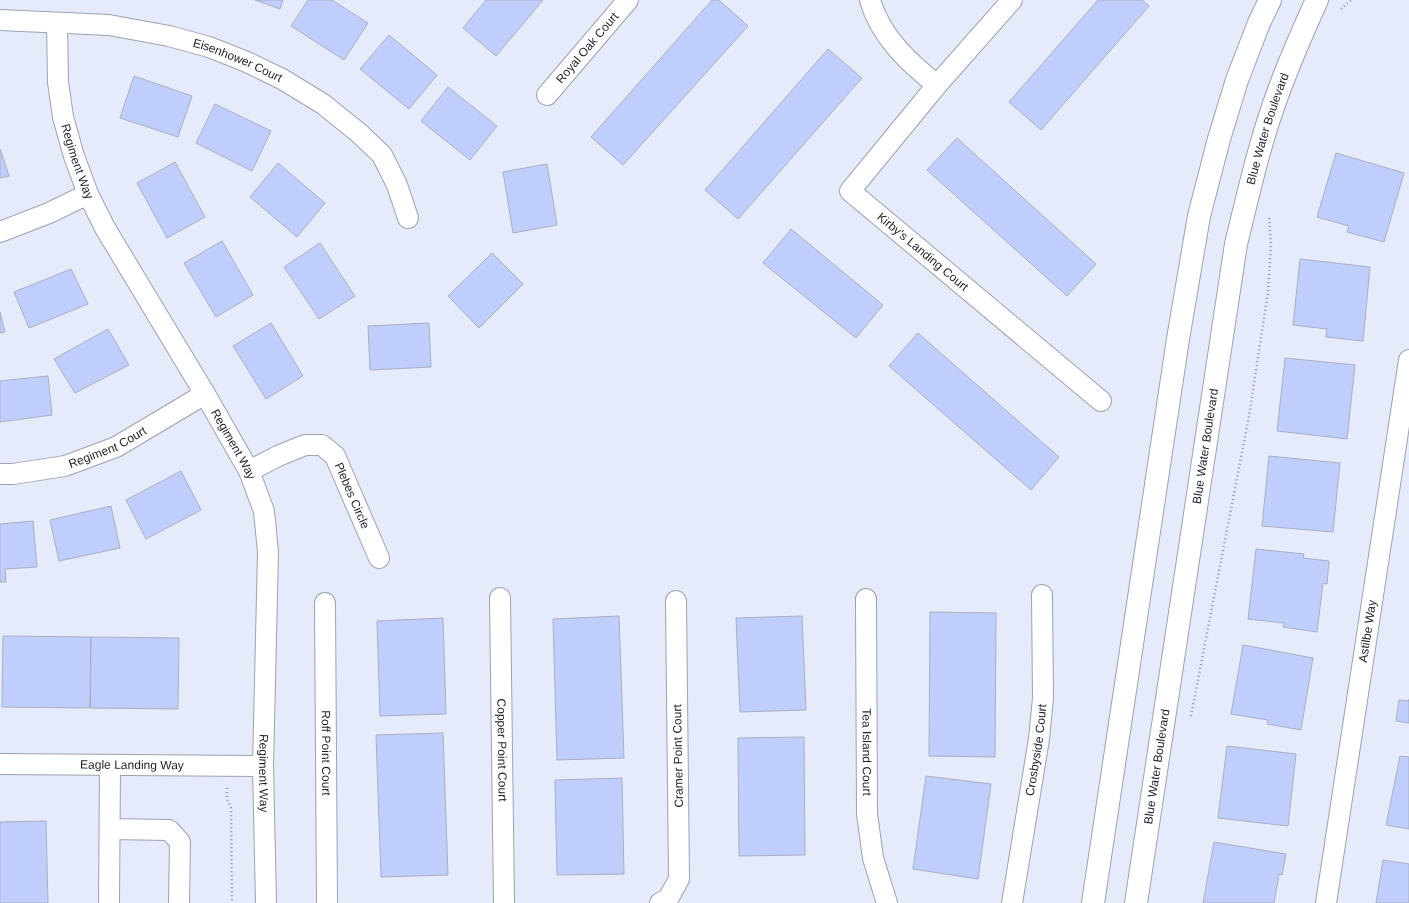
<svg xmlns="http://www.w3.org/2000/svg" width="1409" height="903" viewBox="0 0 1409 903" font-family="Helvetica,sans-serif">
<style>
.building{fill:#c0cefe;stroke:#a9afbf}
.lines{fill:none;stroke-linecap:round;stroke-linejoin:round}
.minor-casing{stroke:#9da1b1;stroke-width:22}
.tertiary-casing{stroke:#9da1b1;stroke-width:24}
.path{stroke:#8f939f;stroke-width:2.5;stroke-dasharray:1 3;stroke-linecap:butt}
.minor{stroke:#fff;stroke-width:20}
.tertiary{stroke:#fff;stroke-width:22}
.labels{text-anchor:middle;stroke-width:3;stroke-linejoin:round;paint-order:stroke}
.street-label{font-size:12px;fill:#1d1f25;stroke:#fff}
</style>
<rect width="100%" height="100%" fill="#e6ebfc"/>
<path class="building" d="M255,0h28l-3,9z
M308,0h24l36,23 -24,37 -53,-34z
M486,0h57l-47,56 -33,-28z
M712,0h7l29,26 -125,139 -32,-28z
M1098,0h44l7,6 -108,124 -32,-28z
M389,35l48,40 -28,34 -49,-40z
M828,49l34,29 -124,141 -33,-29z
M134,76l58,20 -14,41 -58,-19z
M448,87l49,39 -27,34 -49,-39z
M215,104l56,27 -19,40 -56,-28z
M957,138l139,126 -29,32 -140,-126z
M0,149l9,27 -9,2z
M1336,153l68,20 -20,69 -37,-10 2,-6 -32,-9z
M175,162l30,55 -38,21 -30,-55z
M278,163l47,40 -28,34 -47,-40z
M547,164l10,61 -44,8 -10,-61z
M791,229l92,76 -27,33 -93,-75z
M222,241l31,54 -37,22 -32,-54z
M320,243l35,53 -36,23 -35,-52z
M492,253l31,31 -44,44 -31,-32z
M1300,259l70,8 -7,74 -37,-4 1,-8 -34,-4z
M71,269l17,35 -59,24 -15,-36z
M0,312l5,20 -5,1z
M271,323l32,53 -37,23 -33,-53z
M429,323l2,44 -61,3 -2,-44z
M108,329l21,36 -54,28 -21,-34z
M918,333l141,124 -28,33 -142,-124z
M1285,358l70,7 -8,74 -70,-8z
M48,376l4,39 -52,7v-41z
M1269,456l71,7 -7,69 -71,-6z
M181,471l20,39 -55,29 -20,-39z
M111,506l9,42 -61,13 -9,-41z
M33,521l4,46 -32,2 1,13h-6v-58z
M1256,549l48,5 -1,4 26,3 -2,23 -4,-1 -6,49 -34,-5 1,-4 -36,-4z
M930,612l66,1 -1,144 -66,-1z
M619,616l5,142 -67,2 -4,-141z
M802,616l4,94 -66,2 -4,-94z
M443,618l3,96 -66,2 -3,-95z
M3,636l88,1 -1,71 -88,-1z
M91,637l88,1 -1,71 -88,-1z
M1243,645l70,13 -12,72 -34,-6 1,-4 -37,-6z
M1409,699v24l-13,-2 3,-21 10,1z
M443,733l5,142 -67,2 -5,-142z
M804,737l1,118 -66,1 -1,-118z
M1227,746l69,8 -8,72 -70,-8z
M1400,756l9,1v72l-23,-4z
M926,776l65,8 -13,95 -65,-10z
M622,778l2,96 -67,1 -2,-95z
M46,821l2,82h-48v-81z
M1214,842l72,12 -4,21 -3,-1 -5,29h-71z
M1383,860l26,4v39h-33z"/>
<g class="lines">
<defs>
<g id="minor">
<path id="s1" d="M870,0c10,36 39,63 67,85l-87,106 251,210"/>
<path id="s2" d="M0,20l109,5 60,11 40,11 38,15 35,17 41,25 36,29 23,22 15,30 11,33"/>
<path id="s3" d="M57,23l1,59 5,35 11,39 14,38 17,34 100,166 44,77 15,40 4,41 -5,214 3,137"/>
<path d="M937,85l75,-85"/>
<path id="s4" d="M547,95l81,-95"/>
<path d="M0,232l49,-19 39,-19"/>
<path id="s5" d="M249,471l29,-15 27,-11h17l13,11 44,102"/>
<path id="s6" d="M0,474h13l52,-8 51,-19 89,-53"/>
<path id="s7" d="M500,598l4,305"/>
<path id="s8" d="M866,599l1,215 6,44 14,45"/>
<path id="s9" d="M325,603l2,300"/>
<path id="s10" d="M0,764l263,2"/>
<path d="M110,829l59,1 11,12 -1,61"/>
<path d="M109,903l1,-138"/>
<path d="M660,903l8,-4 11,-20 -3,-278"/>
<path id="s11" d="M1012,903l27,-164 4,-41 -1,-103"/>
<path id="s12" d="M1326,903l83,-543"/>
</g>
<g id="tertiary">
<path d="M1093,903l85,-564 21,-123 20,-77 18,-59 22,-57 11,-23"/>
<path id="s13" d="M1136,903l100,-659c8,-32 15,-64 24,-95 14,-52 35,-101 57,-149"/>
</g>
</defs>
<use href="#minor" class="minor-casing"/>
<use href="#tertiary" class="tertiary-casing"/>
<path class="path" d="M1341,9l10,-9
M1191,716l58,-300 19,-124 3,-47 -2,-29
M227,788v11l4,9 1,95"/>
<use href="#minor" class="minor"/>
<use href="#tertiary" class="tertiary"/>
</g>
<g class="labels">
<g class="street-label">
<text dy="4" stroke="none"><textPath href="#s4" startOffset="62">Royal Oak Court</textPath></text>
<text dy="4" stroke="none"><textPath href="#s2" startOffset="243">Eisenhower Court</textPath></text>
<text dy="4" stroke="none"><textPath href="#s13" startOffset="786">Blue Water Boulevard</textPath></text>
<text dy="4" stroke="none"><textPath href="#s3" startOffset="141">Regiment Way</textPath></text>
<text dy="4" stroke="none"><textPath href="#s1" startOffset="342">Kirby's Landing Court</textPath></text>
<text dy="4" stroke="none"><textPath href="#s3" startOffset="465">Regiment Way</textPath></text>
<text dy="4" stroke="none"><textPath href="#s6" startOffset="112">Regiment Court</textPath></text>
<text dy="4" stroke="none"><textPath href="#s13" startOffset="462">Blue Water Boulevard</textPath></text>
<text dy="4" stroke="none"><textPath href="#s5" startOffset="139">Plebes Circle</textPath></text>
<text dy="4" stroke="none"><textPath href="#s12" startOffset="275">Astilbe Way</textPath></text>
<text dy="4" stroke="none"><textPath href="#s7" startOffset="152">Copper Point Court</textPath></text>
<text dy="4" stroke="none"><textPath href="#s11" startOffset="155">Crosbyside Court</textPath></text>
<text dy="4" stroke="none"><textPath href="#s8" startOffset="153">Tea Island Court</textPath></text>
<text dy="4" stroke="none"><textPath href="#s9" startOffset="150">Roff Point Court</textPath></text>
<text transform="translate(678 756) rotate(-91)" y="4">Cramer Point Court</text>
<text dy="4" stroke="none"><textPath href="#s10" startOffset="132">Eagle Landing Way</textPath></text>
<text dy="4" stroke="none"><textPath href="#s13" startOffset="138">Blue Water Boulevard</textPath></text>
<text dy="4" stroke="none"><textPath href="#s3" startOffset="801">Regiment Way</textPath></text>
</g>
</g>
</svg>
